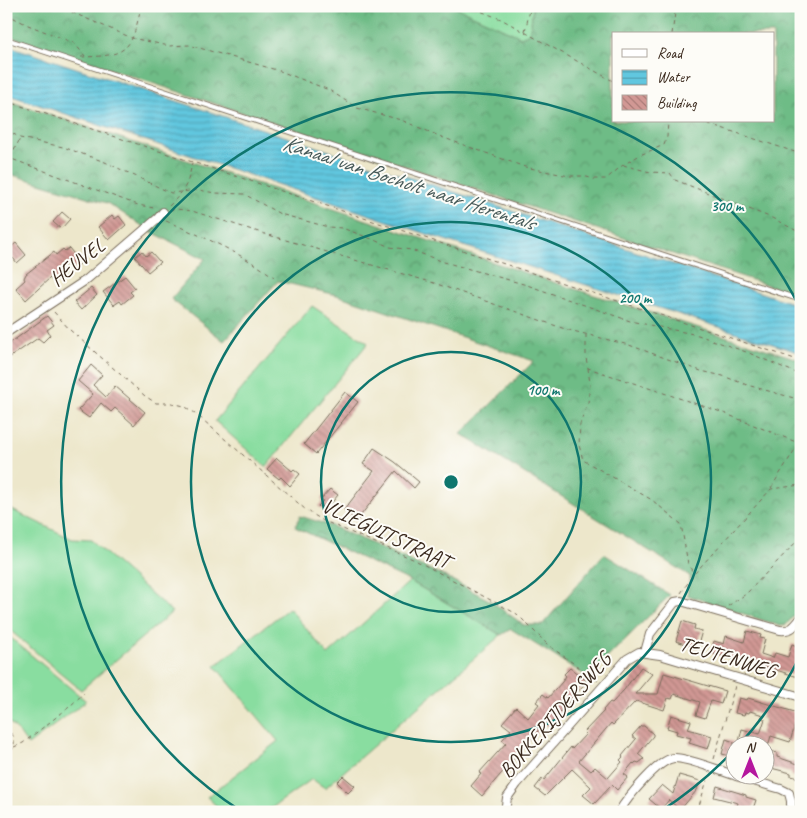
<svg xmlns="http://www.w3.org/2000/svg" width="807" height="818" viewBox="0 0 807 818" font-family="Caveat,sans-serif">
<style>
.grass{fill:#89dda0;stroke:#62845f}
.forest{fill:url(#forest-crowns);stroke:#547352;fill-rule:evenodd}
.water{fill:url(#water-rules);stroke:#4e787e}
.building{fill:url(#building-back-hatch)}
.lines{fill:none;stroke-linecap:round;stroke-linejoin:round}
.service-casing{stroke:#796c5b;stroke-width:6}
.minor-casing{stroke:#796c5b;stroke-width:10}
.path{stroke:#796c5b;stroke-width:1;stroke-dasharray:4 4;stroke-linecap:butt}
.service{stroke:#fff;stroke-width:4}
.minor{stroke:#fff;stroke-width:8}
.ring{fill:none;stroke:#0f766e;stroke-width:2.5}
.labels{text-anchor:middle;stroke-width:4;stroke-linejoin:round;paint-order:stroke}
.street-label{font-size:21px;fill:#3b2a1e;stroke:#fdfcf7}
.water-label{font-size:22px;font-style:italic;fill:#465958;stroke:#fdfcf7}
.centre{fill:#0f766e;stroke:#fdfcf7;stroke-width:2.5}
.ring-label{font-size:15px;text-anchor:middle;font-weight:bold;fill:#0f766e;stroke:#fdfcf7;stroke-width:4;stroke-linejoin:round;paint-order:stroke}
</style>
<defs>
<pattern id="forest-crowns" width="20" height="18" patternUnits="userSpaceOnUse" patternTransform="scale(1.25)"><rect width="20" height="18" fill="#6ebc86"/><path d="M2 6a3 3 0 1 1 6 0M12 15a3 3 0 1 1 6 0" fill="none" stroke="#5c996d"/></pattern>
<pattern id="water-rules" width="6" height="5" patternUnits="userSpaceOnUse" patternTransform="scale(1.25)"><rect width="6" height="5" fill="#61c7df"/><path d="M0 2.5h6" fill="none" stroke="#51a2b4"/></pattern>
<pattern id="building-back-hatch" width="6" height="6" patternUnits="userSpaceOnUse" patternTransform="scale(1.25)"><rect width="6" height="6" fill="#d19894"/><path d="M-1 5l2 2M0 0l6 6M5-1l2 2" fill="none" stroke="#ab7c78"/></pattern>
</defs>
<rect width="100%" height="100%" fill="#fdfcf7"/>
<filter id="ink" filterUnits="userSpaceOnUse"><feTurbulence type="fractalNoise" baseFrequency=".02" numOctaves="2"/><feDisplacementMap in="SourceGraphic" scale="10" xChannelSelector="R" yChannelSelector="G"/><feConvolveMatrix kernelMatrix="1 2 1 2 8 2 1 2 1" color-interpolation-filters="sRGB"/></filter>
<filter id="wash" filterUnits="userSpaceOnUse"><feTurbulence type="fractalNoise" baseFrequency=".0096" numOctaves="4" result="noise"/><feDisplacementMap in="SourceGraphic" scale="20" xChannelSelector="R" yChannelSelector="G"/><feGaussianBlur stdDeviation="1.12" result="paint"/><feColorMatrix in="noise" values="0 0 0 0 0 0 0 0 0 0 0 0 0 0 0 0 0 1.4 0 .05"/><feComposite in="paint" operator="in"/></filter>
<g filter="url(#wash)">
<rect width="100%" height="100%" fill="#ede7cb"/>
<path class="grass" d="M453,6h80l-3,27 -9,4z
M312,306l56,37 -102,124 -51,-46z
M6,507l66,32 19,1 81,72 -91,78 -75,-63z
M410,581l91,54 -176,153 -13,-9 -46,33h-43l-16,-15 71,-56 -63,-75 74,-58 39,47z
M6,634l80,67 -58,44 -11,-15 -11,-10z"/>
<path class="forest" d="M6,6h447l68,31 9,-4 3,-27h268v290l-795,-261zM613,34h160v87h-160z
M6,100l553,184 242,76v247l-15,18 -6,1 -93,-31 3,-19 -229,-142 73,-73 -197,-66 -59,-14 -54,60 -53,-42 34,-40 -53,-27 -45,-29 -101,-30z
M300,516l32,10 112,50 45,24 35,25h18l62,-71 66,41 -82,82 -77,-48 -10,6 -91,-54 -115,-54z"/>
<path class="water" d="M6,45l795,261v47l-353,-112 -442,-147z"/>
<g id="blocks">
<path class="building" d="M62,212l8,7 -9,10 -8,-7z
M112,215l3,4 4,-3 7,9 -17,15 -11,-13z
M16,243l10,12 -9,8 -4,-5 -2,2 -5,-5v-4z
M69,248l12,15 -7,6 -7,-6 -10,9 4,4 -8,6 -3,-4 -24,22 -10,-12 9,-8 -1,-2 2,-4 28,-22 2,3 7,-6 2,2z
M142,251l4,5 5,-4 9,10 -12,10 -13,-15z
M125,276l10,12 -5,4 3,3 -11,9 -2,-3 -6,4 -11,-13z
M91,288l6,7 -16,15 -7,-8z
M47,316l7,9 -7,5 3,5 -7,7 -5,-4 -32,22v-14z
M91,365l11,10 -9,10 13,12 9,-11 30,26 -11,13 -19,-17 -4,4 -10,-9 -12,15 -11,-8 15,-16 -15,-13z
M345,392l13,10 -42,52 -12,-10z
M374,448l21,14 24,20 -5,6 -18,-17 -39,49 -13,-10 30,-39 -11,-7z
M277,458l15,13 2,-2 6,5 -10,12 -9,-9 -2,2 -12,-10z
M330,489l8,6 -13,16 -7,-5 5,-5 -2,-2z
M682,621l13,4 -1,4 8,2 -5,17 -21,-7z
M747,631l14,4 -1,3 5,1 -4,15 12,4 2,-5 13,4 4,-13 7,3 2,31 -34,-11 -1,1 -55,-15 3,-12 10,3 2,-8 18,6z
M641,667l11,7 -17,20h23l6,-21 61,18 -4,13 -10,-3 -6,17 -9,-3 4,-13 -26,-8 -2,5 -4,-1 -4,12 -28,-9 -23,24 -2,-2 -32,38 12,10 4,-4 13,11 14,-16 -2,-2 3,-3 -1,-1 14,-17 -4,-3 9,-10h3l9,8v2l-15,18 6,5 -5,4 -3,-1 -2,2 -1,-1 -9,11 4,3 -11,13 -5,-5 -18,19 -11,-9 8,-8 -19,-18 -27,27 -10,-8 7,-9 2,1 27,-33 1,2 14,-15 -2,-2 20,-21 -1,-1 7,-8 2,1 12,-13z
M570,668l17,13 -39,45 -4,-2 -62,72 -11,-10 10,-12 -2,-1 27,-30 -4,-3 9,-10 -9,-7 14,-16 12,11 11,-14 -3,-2 7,-8 5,4 14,-16 4,-6 -2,-2z
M739,698l8,2 1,-2 50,15 -1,5 4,1 -3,7 -3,-1 -5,17 -19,-6 -3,10h-30l4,-17 18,5 5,-15 -4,-1 2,-3 -13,-4 -1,2 -4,-1 -1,3 -9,-2z
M671,715l20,6 -3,8 24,7 -4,13 -19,-6 2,-5 -15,-4 1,-3 -10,-3z
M726,739l8,3v15l-12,-3z
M771,751l6,2v4l24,8v12l-2,1 -8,-2v-3l-24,-6z
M679,775l21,6 -3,9 -17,20 -11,-10 -8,9 -12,-10 13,-14 11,9z
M343,776l12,10 -7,7 -11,-11z
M717,786l29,9v2l10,3 -4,12 -16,-2 2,-7 -24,-6z"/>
</g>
</g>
<g filter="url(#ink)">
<use href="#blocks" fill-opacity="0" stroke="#796c5b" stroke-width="1"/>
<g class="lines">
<defs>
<path id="service" d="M6,39l795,261"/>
<path id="minor" d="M6,333l80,-53 72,-62 5,-6
M645,652l5,-18 25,-32 6,-1 99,29c11,1 14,-3 21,-12
M736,776l45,13 8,4 2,8v11
M505,812l2,-14 10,-14 110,-125 12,-7 21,3 141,42
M619,812c8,-14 40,-53 55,-54 11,-1 47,13 60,17"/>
</defs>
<use href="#service" class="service-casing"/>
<use href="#minor" class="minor-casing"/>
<path class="path" d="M57,6l75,32 37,8 20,-1 91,26 49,19 28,18 44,12 43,18 81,29 44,9h14l11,3h12l17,-14 17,-10 24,-10 3,-8 1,-16
M467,6l34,13 112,62
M6,14l22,11 46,18 11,13
M525,31l6,-25
M672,34l4,-28
M81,57c46,-1 51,-6 60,-51
M6,101l795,260
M700,121l101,33
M6,129l14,9 43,9 42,15 66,31 28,-3 16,3 29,1 36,20 48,13 14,1 30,11 18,8 21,3 33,12 83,23 103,36 68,14 51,18 52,22
M6,157l132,48 16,3
M10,158l10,-19
M623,165l27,7 20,1 5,7 97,38 29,15
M169,206c16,-16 19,-21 23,-43
M170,210l6,-1 16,2 73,23 169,49 131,46 64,16 72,26 22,5 24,9 54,15
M166,221c38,16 75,32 108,56
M54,312l16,18 75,66 11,7h16l12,3 11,7 111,97 16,10 93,40 102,54 31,31 50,36
M586,335v23l2,10 133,44 80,32
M588,368l2,16 -2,19 -8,21 -1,21 4,15 69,40 29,24 7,40 6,10
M771,488l28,-45
M681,593l13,-19 77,-85 30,-4
M728,606l18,-12 55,-57
M6,727l8,10v10l-8,9
M14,747l9,-4 45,-35 16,-15
M714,759l21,-73
M697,812l12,-38"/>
<use href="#service" class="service"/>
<use href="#minor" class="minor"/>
</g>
</g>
<g class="ring">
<circle cx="451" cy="482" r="130"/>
<circle cx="451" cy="482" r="260"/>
<path d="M800 656A390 390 0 0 1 739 745M734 750A390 390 0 0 1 661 811M241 811A390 390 0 1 1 800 308"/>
</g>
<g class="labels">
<g class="street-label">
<text transform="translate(77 262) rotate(-38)" y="7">HEUVEL</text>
<text transform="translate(386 533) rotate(25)" y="7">VLIEGUITSTRAAT</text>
<text transform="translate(728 657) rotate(17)" y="7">TEUTENWEG</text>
<text transform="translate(555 715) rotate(-49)" y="7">BOKKERIJDERSWEG</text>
</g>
<g class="water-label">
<text transform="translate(409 182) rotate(18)" y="8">Kanaal van Bocholt naar Herentals</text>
</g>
</g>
<circle cx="451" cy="482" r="8" class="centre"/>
<g class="ring-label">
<text x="727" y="211">300 m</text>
<text x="635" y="303">200 m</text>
<text x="543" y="395">100 m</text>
</g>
<rect width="807" height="818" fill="none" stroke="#fdfcf7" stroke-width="25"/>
<rect x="612" y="32" width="162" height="90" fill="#fdfcf7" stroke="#afa8a0"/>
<rect x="622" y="49" width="25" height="8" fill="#ffffff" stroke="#afa8a0"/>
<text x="657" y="58" font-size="15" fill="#3b2a1e">Road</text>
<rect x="622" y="70" width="25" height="15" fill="url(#water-rules)" stroke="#afa8a0"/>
<text x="657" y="82" font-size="15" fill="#3b2a1e">Water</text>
<rect x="622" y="95" width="25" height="15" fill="url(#building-back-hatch)" stroke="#afa8a0"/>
<text x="657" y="108" font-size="15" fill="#3b2a1e">Building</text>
<g transform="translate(750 760)"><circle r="24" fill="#fdfcf7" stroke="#afa8a0"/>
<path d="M0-4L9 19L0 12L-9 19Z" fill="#b5179e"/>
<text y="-8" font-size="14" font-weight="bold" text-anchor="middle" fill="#3b2a1e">N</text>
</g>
</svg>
